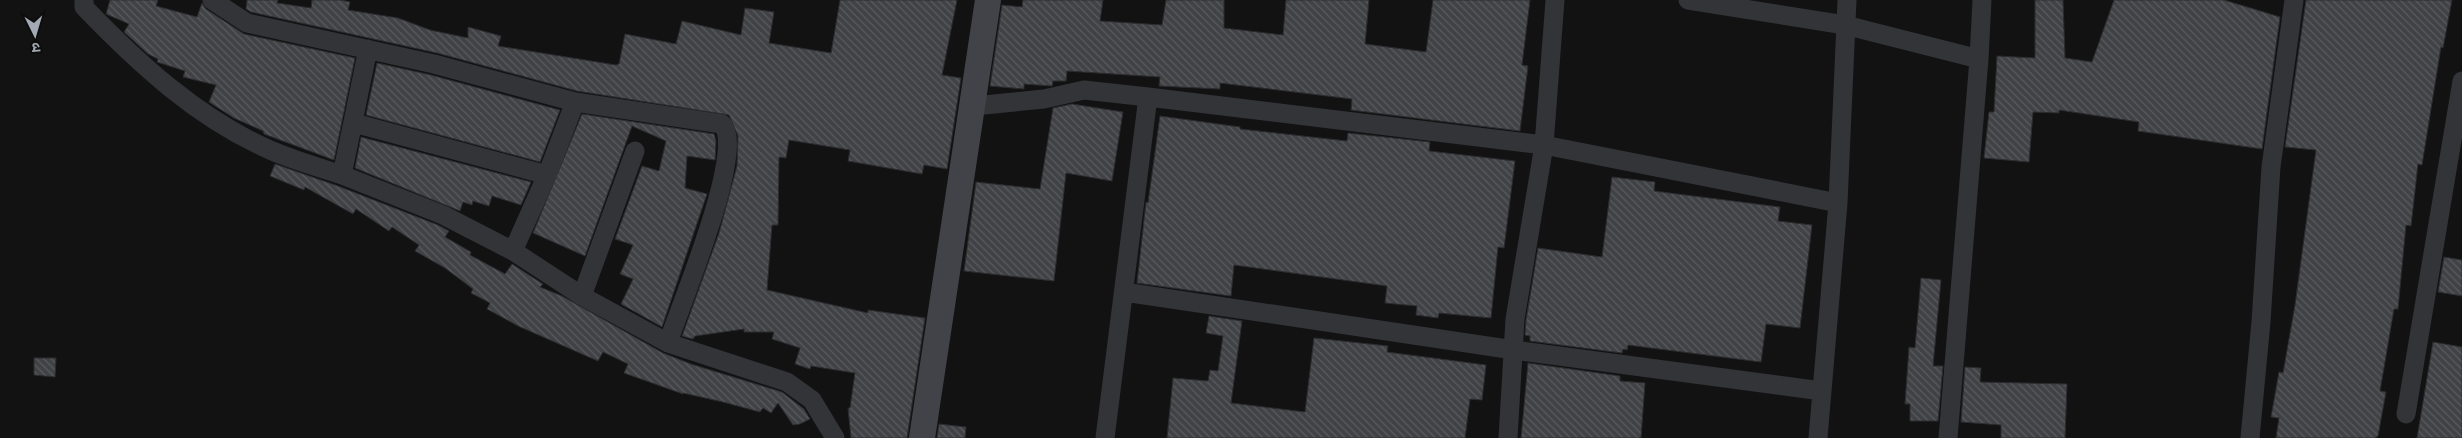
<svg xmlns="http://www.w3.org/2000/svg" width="2462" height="438" viewBox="0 0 2462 438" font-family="'Asap Condensed','Noto Sans Devanagari',sans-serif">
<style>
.building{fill:url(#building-back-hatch);stroke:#2c2c2f}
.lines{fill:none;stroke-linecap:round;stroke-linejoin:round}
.street{stroke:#333438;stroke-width:19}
.secondary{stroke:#414348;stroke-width:26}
</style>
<defs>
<pattern id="building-back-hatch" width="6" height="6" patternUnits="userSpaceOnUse" patternTransform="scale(1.25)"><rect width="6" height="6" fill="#414246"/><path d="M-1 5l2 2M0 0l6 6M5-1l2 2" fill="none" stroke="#595b5e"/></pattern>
</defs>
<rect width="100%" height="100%" fill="#121213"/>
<path class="building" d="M110,0h48l-2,6 41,11 5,-14 4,6 38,25 111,24 -21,102 -70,-26 -1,-3 -29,-13 -25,-16 7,-17 -33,-8 2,-6 -28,-9 1,-3 -10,-5 -24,-22 5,-8 -23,-10z
M247,0h31l-1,3 34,5 1,-8h29l9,2 -2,8 50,8 32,12 38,8v-11l33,9 -3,10 118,19 3,-1 6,-30 51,10 6,-23 59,14 4,-27 29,4 -5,31 62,10 9,-53h117l-15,75 19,3 -14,91 -23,-4 -2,9 -74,-13 2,-11 -61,-10 -3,18 -7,-1 -1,68h-6l-5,65 101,23v-3l57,8 -18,120h-56l-3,-30h2l5,-35 -44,-7 -1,3 -15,-5 5,-16 -28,-9 2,-7h-30v-3l-49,7 -2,3 -11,-3 37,-103 18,-67 1,-30 -9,-21 -152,-24 -140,-38 -186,-41 -5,-3z
M1023,0h80l-3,21 62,4 4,-25h58v28l59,7 3,-35h83l-4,44 61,8 7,-52h97l-8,65 6,1 -8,65 -169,-21 1,-11 -132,-16v6l-61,-3 1,-9 -93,-6 -1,10h-13l-1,5 -28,-2v5l-34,-3 12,-81 20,2z
M2035,0h28l2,58 27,4 22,-62h110l56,17 -18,132 -124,-18 1,-9 -80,-12v3l-26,-1 -4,50 -45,-4 5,-46h5l3,-56 38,2z
M2306,0h146l-9,48 -2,-1 -19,118 -4,-1 -7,62 -5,-1 -8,84h-4l-14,82 6,1 -8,44 -3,2h-99l3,-20 -8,-1 8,-45 4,1 12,-68 21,-155 -31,-3z
M377,63l54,12 129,35 -20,52 -174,-47z
M1072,104l51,8 -11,69 -46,-8 -12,108 -90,-10 12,-89 64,7 13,-81z
M582,114l132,20 2,7 -1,19 -28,-4 -2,32 22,6 -45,133 -41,-23 12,-25 -13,-5 13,-29 -18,-6 27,-73 17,5 7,-30 -34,-15 -47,130 -52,-23z
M1160,116l80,11v2l107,12 1,-8 82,9 -1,9 86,10 -11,87 -6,-1 -7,71 -52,-5 -1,5 -22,-3 1,-9 -32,-3 2,-17 -153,-21 -3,31 -94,-13 9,-81 2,1z
M361,137l170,45 -10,23 -29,-9 -3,10 -16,-5 -1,4 -9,-3 -3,9 -105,-43z
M275,164l63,22 100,39 11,6 -4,6 26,15 -1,3 35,19 7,-10 31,20 -3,3 22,9 101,57 28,11 91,28 22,17 6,10 -10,5 -7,1 -15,-22 -7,10 -8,-5 -3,4 -37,-10 -40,-9v1l-59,-21 4,-9 -25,-12 -5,9 -80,-35 -31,-17 3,-6 -19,-10 2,-4 -28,-21 -30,-17 4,-6 -27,-18 -3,4 -33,-22 -3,5 -48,-27 -1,3 -34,-14z
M1612,177l43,5 -1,9 126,16 -2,14 34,4 -12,103 -34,-4 -5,38 -133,-17 -1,5 -4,-1 -1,4 -92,-12v-5l-5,-1 1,-15 12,-72 64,9z
M2444,257l18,3v36l-24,-4z
M1921,278l20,2 -8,86h10l-5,55h-28v-17h-5l4,-57 6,1z
M1209,316l33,5 -11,82 74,9 9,-74 74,8 -1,6 99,13 -4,35 -12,-1 -5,39h-298l6,-60 35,3 2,-11 8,1 5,-35 -17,-3z
M2433,342l29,5v91h-45z
M34,358h22l-1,19 -21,-2z
M1528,363l92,13v5l25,2 -4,55h-120z
M1965,367l16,1 -1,14 87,2 -2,54h-64v-13l-40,-3z
M939,424l27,3 -1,11h-28z"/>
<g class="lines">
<path class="street" d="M84,0v7c54,56 113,111 186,143 23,10 48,17 72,25
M212,0l35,23 187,41 141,38 147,22c25,25 -43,184 -54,219
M1688,0l157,25 134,34 -31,379
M368,49l-26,126 101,40 70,36 69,45 86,47 119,39 25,18 23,38
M1979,59l3,-59
M974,106l70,-7 40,-9 64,7 396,48 294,58
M354,123l193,52 28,-73
M513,251l34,-76
M1124,292l390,58 308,41
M582,296l53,-145
M2406,414l56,-333
M1105,438l43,-341
M1508,438l7,-119 29,-174 11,-145
M1818,438l20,-235 9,-203
M2250,438l11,-116 10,-155 23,-167"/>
<path class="secondary" d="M922,438l66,-438"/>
</g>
<g transform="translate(35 35) rotate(175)" stroke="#0d0d0e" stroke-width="4" paint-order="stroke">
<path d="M0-4L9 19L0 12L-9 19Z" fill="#a4aab3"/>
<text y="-8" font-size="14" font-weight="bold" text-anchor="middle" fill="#a4aab3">उ</text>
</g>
</svg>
